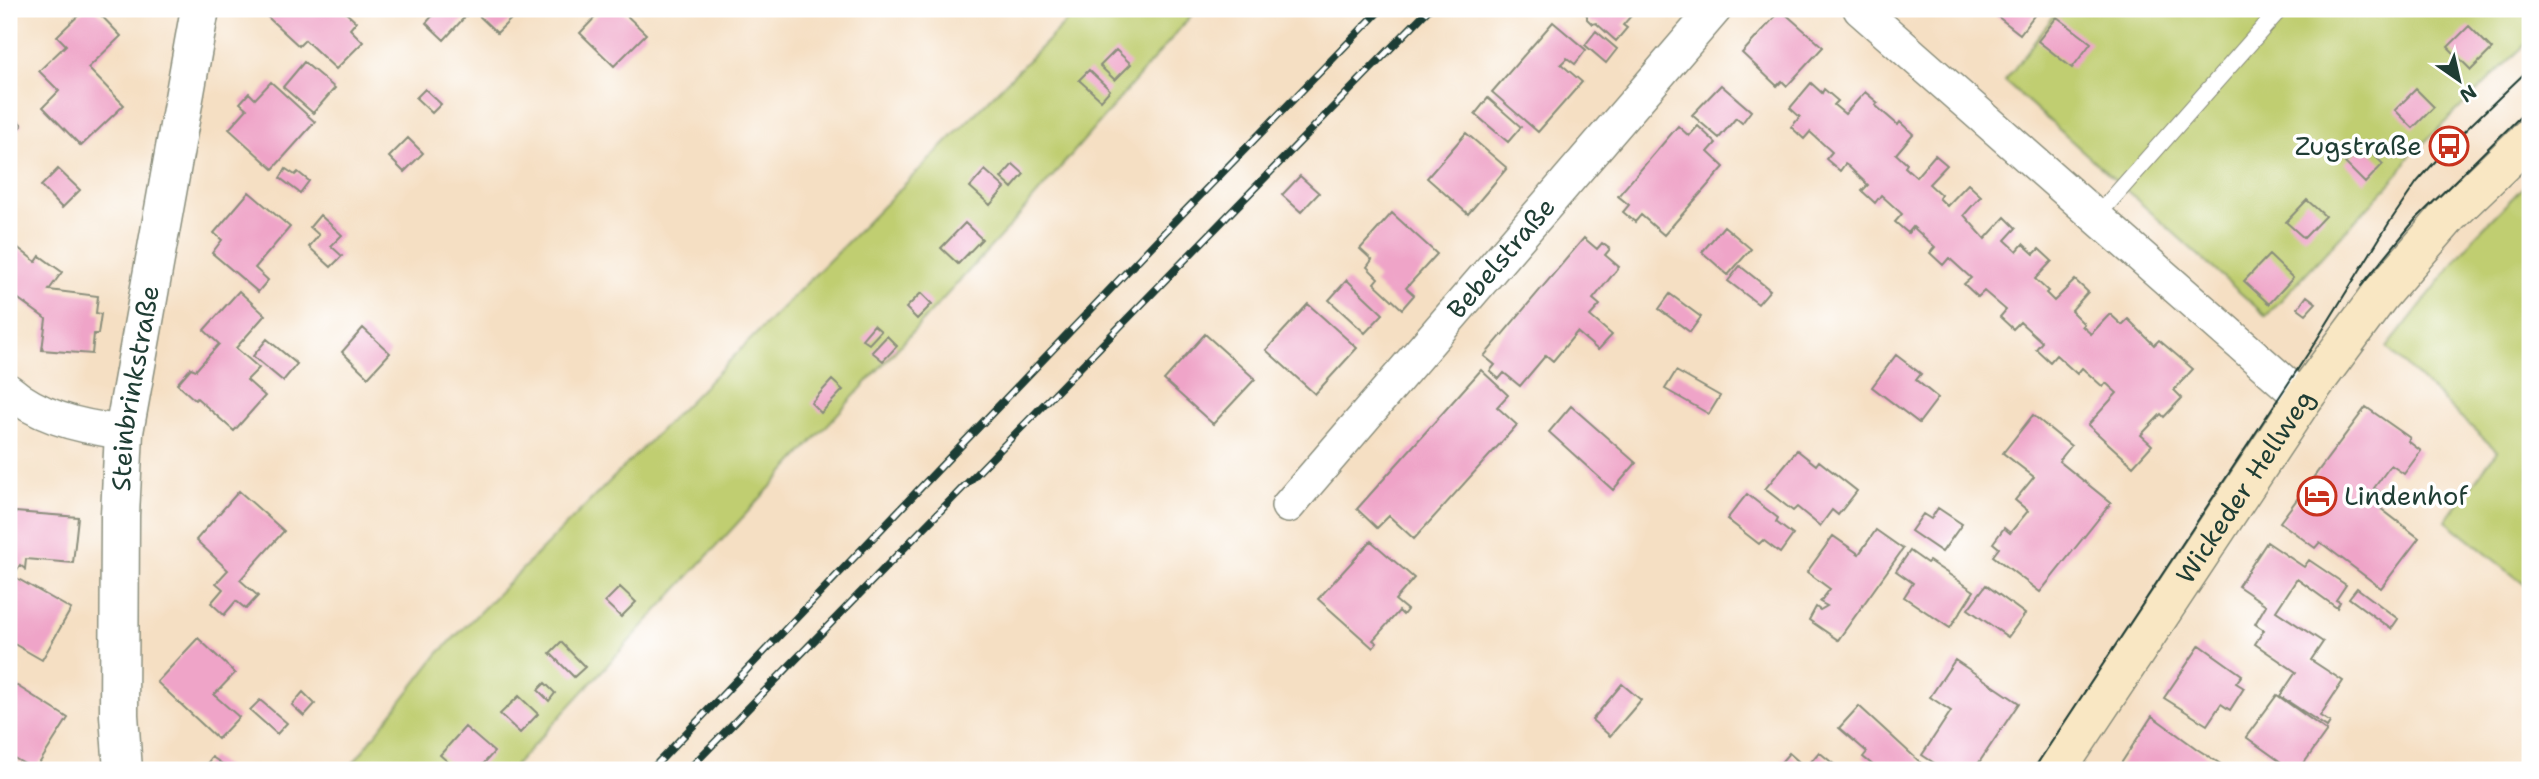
<svg xmlns="http://www.w3.org/2000/svg" width="2539" height="779" viewBox="0 0 2539 779" font-family="'Shantell Sans',sans-serif">
<style>
.green{fill:#c0ce71;stroke:#708652;stroke-width:2}
.building{fill:#efa4c8}
.lines{fill:none;stroke-linecap:round;stroke-linejoin:round}
.service-casing{stroke:#8a8e7c;stroke-width:18}
.minor-casing{stroke:#8a8e7c;stroke-width:36}
.tertiary-casing{stroke:#8a8e7c;stroke-width:41}
.secondary-casing{stroke:#8a8e7c;stroke-width:41}
.service{stroke:#fff;stroke-width:16}
.minor{stroke:#fff;stroke-width:33}
.tertiary{stroke:#fff;stroke-width:38}
.secondary{stroke:#f9e7c3;stroke-width:38}
.tram{stroke:#1f3d34;stroke-width:2}
.rail-casing{stroke:#1f3d34;stroke-width:8}
.rail{stroke:#fff;stroke-width:5;stroke-dasharray:16;stroke-linecap:butt}
.labels{text-anchor:middle;stroke-width:7;stroke-linejoin:round;paint-order:stroke}
.poi-label{font-size:26px;fill:#1f3d34;stroke:#fff;text-anchor:end}
.street-label{font-size:26px;fill:#1f3d34;stroke:#fff}
</style>
<rect width="100%" height="100%" fill="#fff"/>
<filter id="ink" filterUnits="userSpaceOnUse"><feTurbulence type="fractalNoise" baseFrequency=".0143" numOctaves="2"/><feDisplacementMap in="SourceGraphic" scale="14" xChannelSelector="R" yChannelSelector="G"/><feConvolveMatrix kernelMatrix="1 2 1 2 8 2 1 2 1" color-interpolation-filters="sRGB"/></filter>
<filter id="wash" filterUnits="userSpaceOnUse"><feTurbulence type="fractalNoise" baseFrequency=".00686" numOctaves="4" result="noise"/><feDisplacementMap in="SourceGraphic" scale="28" xChannelSelector="R" yChannelSelector="G"/><feGaussianBlur stdDeviation="1.57" result="paint"/><feColorMatrix in="noise" values="0 0 0 0 0 0 0 0 0 0 0 0 0 0 0 0 0 1.4 0 .05"/><feComposite in="paint" operator="in"/></filter>
<g filter="url(#wash)">
<rect width="100%" height="100%" fill="#f5dfc3"/>
<path class="green" d="M1079,9h118l-188,218 -498,543h-163l90,-116z
M2059,9h471v31l-122,118 -10,17 -132,141 -261,-235z
M2530,180v409l-84,-68 51,-70 -110,-103 89,-113z"/>
<g id="blocks">
<path class="building" d="M85,9h10l26,27 -33,32 36,37 -43,41 -38,-39 16,-16 -20,-20 27,-26 -9,-9z
M259,9h83l14,13 -6,7 13,13 -27,27 -31,-29 -6,6z
M432,9h89l-24,24 -25,-24 -28,31 -18,-17 10,-11z
M603,9h17l26,25 -32,32 -34,-33z
M1579,9h58l-14,16 4,3 -11,13 -20,-18 -4,1 -5,-5v-4z
M1988,9h51l-19,25z
M2520,9h10v7l-1,1z
M1781,10l42,37 -36,39 -5,-5 -5,5 -35,-33z
M2057,17l34,26 -19,25 -34,-27z
M1553,22l33,28 -11,14 -8,-6 -6,6 21,18 -44,50 -46,-40z
M2469,26l23,23 -21,21 -23,-23z
M1596,31l21,18 -11,14 -21,-18z
M1116,50l15,14 -16,16 -15,-14z
M304,62l31,26 -22,25 -30,-26z
M1089,70l21,20 -9,10 -22,-20z
M271,82l44,40 -42,47 -44,-40 18,-20 -7,-6 9,-10 6,6z
M1811,83l11,10 2,-4 14,12 -4,4 11,9 20,-22 13,11 -3,2 23,20 2,-3 13,12 -17,20 11,10 -2,3 11,10 19,-22 12,10 -18,19 12,11 -2,3 8,8 21,-22 13,12 -17,19 21,24 20,-22 11,11 -11,12 12,11 6,-7 11,10 5,-5 13,12 -17,18 13,12 -2,2 8,8 21,-21 13,12 -17,19 13,13 -2,2 9,8 19,-20 12,11 6,-6 26,26 5,-5 34,29 -19,21 8,8 -18,19 -3,-3 -20,21 11,10 -19,21 -45,-41 29,-32 -11,-10 -3,4 -21,-19 -5,6 -21,-19 -6,7 -14,-13 6,-7 -22,-20 -7,7 -13,-12 6,-7 -22,-19 -6,6 -14,-13 7,-6 -22,-20 -6,7 -13,-12 5,-6 -22,-20 -5,6 -13,-11 7,-8 -21,-19 -6,8 -13,-12 6,-6 -20,-19 -3,-2 -5,7 -14,-12 6,-7 -22,-20 -6,7 -13,-12 9,-10 -10,-9z
M1721,85l30,26 -9,12 -6,-5 -17,20 -27,-23z
M425,89l16,15 -9,9 -16,-15z
M2416,89l18,18 -21,21 -18,-18z
M1488,98l33,29 -13,15 -33,-28z
M9,111l13,14 -13,13z
M1678,126l11,10 9,-10 18,17 -8,9 16,15 -60,68 -23,-20 -6,7 -12,-10 6,-7 -11,-9z
M1466,133l41,35 -39,46 -41,-36z
M408,138l15,15 -19,19 -15,-15z
M2363,144l20,20 -18,19 -20,-20z
M1013,164l11,10 -12,14 -11,-10z
M58,169l22,21 -18,18 -21,-22z
M286,169l9,6 3,-3 11,9 -9,12 -20,-15z
M985,170l20,18 -15,17 -20,-18z
M1300,176l19,17 -18,19 -19,-17z
M249,192l41,35 -35,41 13,12 -10,12 -46,-39 10,-13 -8,-7z
M2307,200l18,16 -21,22 -18,-16z
M1392,213l45,41 -31,34 8,7 -12,14 -28,-26 4,-5 -11,-11 5,-7 -12,-11z
M320,215l22,20 -11,11 11,10 -11,11 -22,-20 10,-12 -9,-8z
M965,223l17,16 -24,25 -17,-16z
M1724,226l27,23 -23,26 -26,-23z
M1584,238l13,11 5,-6 8,6 -5,6 14,12 -26,32 7,6 -10,11 22,19 -14,15 -21,-18 -24,29 -7,-6 -26,31 -16,-13 -5,6 -9,-8 5,-6 -11,-9z
M17,247l19,15 4,-6 22,16 -13,18 49,6 -2,17 5,1 -3,20h-4l-2,20 -50,-4 4,-31 -37,-27v-36z
M2269,255l24,23 -24,26 -25,-23z
M1740,266l30,24 -12,14 -30,-23z
M1347,280l36,34 -18,19 -36,-33z
M239,291l26,24 -29,33 23,20 -12,12 18,16 -31,35 -37,-33 -2,2 -18,-16 14,-16 5,2 23,-26 -15,-14z
M921,293l11,11 -15,15 -11,-11z
M1670,294l31,23 -11,15 -31,-23z
M2307,296l9,7 -10,11 -8,-6z
M1308,304l49,44 -42,46 -49,-44z
M874,325l7,6 -12,13 -7,-5z
M363,328l27,25 -22,24 -26,-25z
M1205,334l50,45 -42,45 -49,-44z
M887,336l10,10 -14,15 -11,-9z
M267,339l30,25 -14,17 -30,-25z
M1896,355l25,19 -5,6 22,18 -19,25 -47,-36z
M1481,370l27,25 -11,12 20,18 -103,114 -25,-23 -12,12 -20,-19z
M1676,371l44,25 -11,18 -44,-25z
M832,380l11,10 -22,23 -10,-10z
M1571,406l65,57 -23,27 -64,-58z
M2366,407l44,31 -2,3 13,10 -17,23 -13,-9 -17,23 9,7 -8,9 44,34 -38,50 -61,-46 -5,6 -35,-26z
M2033,415l38,31 -12,15 52,42 -71,89 -47,-36 6,-8 -6,-5 11,-15 6,5 18,-22 -13,-11 19,-23 -31,-24z
M1797,450l19,15 3,-4 38,30 -19,24 -6,-5 -12,16 -23,-19 -4,4 -28,-22z
M239,491l45,40 -44,49 18,16 -12,13 -10,-8 -12,14 -13,-12 12,-14 -7,-6 12,-13 -32,-30z
M1747,494l31,24 -2,4 17,13 -13,18 -17,-13 -4,4 -32,-25z
M1938,508l24,16 -20,28 -31,-21 12,-17 8,5z
M15,512l63,5 -5,46 -47,-4 -1,10 -5,-4 -7,11 58,33 -29,51 -33,-19v-85l2,2z
M1876,530l27,19 -65,91 -29,-20 7,-13 4,3 7,-4 -7,-4 10,-13 -23,-17 26,-36 26,18z
M1371,541l43,37 -19,22 12,10 -4,5 -4,-4 -26,29 4,3 -4,5 -55,-49z
M2267,542l37,25 5,-7 37,25 -10,15 4,2 -3,6 -40,-29 -21,32 47,31 -12,18 32,21 -23,35 10,6 -3,5 -47,-31 16,-24 -41,-28 9,-14 -9,-6 11,-19 -28,-19z
M1910,551l17,12 2,-2 45,30 -24,37 -46,-31 9,-14 -17,-12z
M1986,585l39,29 -17,23 -40,-28z
M620,587l16,15 -15,15 -16,-15z
M2357,588l41,31 -7,10 -42,-31z
M198,638l37,35 -21,22 25,22 -21,22 -61,-57z
M561,642l24,25 -11,10 -24,-24z
M2200,645l42,30 -6,8 8,5 -14,22 -9,-6 -14,21 -43,-27z
M1955,660l64,43 -45,67h-29l-23,-15 29,-44 -21,-14z
M11,682l57,36 -33,52 -26,-15z
M545,683l10,10 -6,8 -11,-11z
M1622,684l19,16 -31,36 -18,-16z
M303,692l12,12 -11,12 -12,-11z
M2277,695l50,36 -28,39h-7l-46,-33z
M519,696l19,18 -18,19 -20,-19z
M260,700l27,23 -10,11 -27,-24z
M1859,706l62,57 -4,4 5,3h-43l-16,-13 4,-5 -28,-24z
M2152,716l45,33 33,21h-108l-4,-2z
M465,727l29,25 -16,18h-21l-17,-15z
M1819,752l22,18h-62l-3,-2 13,-15 17,15z
M212,757l15,10 -2,3h-23z"/>
</g>
</g>
<g filter="url(#ink)">
<use href="#blocks" fill-opacity="0" stroke="#8a8e7c" stroke-width="2"/>
<g class="lines">
<defs>
<path id="service" d="M2095,218l185,-209"/>
<g id="minor">
<path d="M1860,9l443,390"/>
<path d="M9,391c30,26 76,37 115,41"/>
<path id="s1" d="M1288,506l427,-497"/>
</g>
<g id="tertiary">
<path id="s2" d="M123,770l-4,-55 1,-200 4,-83 76,-423"/>
</g>
<g id="secondary">
<path id="s3" d="M2057,770l246,-371 77,-104 69,-80 81,-78"/>
</g>
</defs>
<use href="#service" class="service-casing"/>
<use href="#minor" class="minor-casing"/>
<use href="#tertiary" class="tertiary-casing"/>
<use href="#secondary" class="secondary-casing"/>
<use href="#service" class="service"/>
<use href="#minor" class="minor"/>
<use href="#tertiary" class="tertiary"/>
<use href="#secondary" class="secondary"/>
<path class="tram" d="M2361,286l54,-66 115,-113
M2033,770l278,-421 78,-126 28,-41 32,-36 81,-78"/>
<defs>
<path id="rail" d="M651,770l533,-558 197,-203
M688,770l741,-761"/>
</defs>
<use href="#rail" class="rail-casing"/>
<use href="#rail" class="rail"/>
</g>
</g>
<defs>
<symbol id="bus-ring" viewBox="-11 -11 22 22"><circle r="9.5" fill="#fff" stroke="#c8321e" stroke-width="1.5"/><path d="M-5-6H5V4H4V6H2V4H-2V6H-4V4H-5ZM-3.5-4V0h7V-4ZM-3.5 1.2v1.5H-2V1.2ZM2 1.2v1.5H3.5V1.2Z" fill="#c8321e"/></symbol>
<symbol id="hotel-ring" viewBox="-11 -11 22 22"><circle r="9.5" fill="#fff" stroke="#c8321e" stroke-width="1.5"/><path d="M-6-4.5h1.5V1H6V5H4.5V3h-9V5H-6ZM-4 0a1.8 1.8 0 1 1 3.6 0ZM.5 0V-2.5h3Q6-2.5 6 0Z" fill="#c8321e"/></symbol>
</defs>
<g fill-rule="evenodd">
<use href="#bus-ring" x="2427" y="124" width="44" height="44"/>
<use href="#hotel-ring" x="2295" y="474" width="44" height="44"/>
</g>
<g class="labels">
<g class="poi-label">
<text x="2422" y="155">Zugstraße</text>
<text x="2344" y="505" text-anchor="start">Lindenhof</text>
</g>
<g class="street-label">
<text dy="9" stroke="none"><textPath href="#s1" startOffset="327">Bebelstraße</textPath></text>
<text dy="9" stroke="none"><textPath href="#s2" startOffset="383">Steinbrinkstraße</textPath></text>
<text dy="9" stroke="none"><textPath href="#s3" startOffset="340">Wickeder Hellweg</textPath></text>
</g>
</g>
<rect width="2539" height="779" fill="none" stroke="#fff" stroke-width="35"/>
<g transform="translate(2459 80) rotate(146)" stroke="#ffffff" stroke-width="5" paint-order="stroke">
<path d="M0-5L12 26L0 18L-12 26Z" fill="#1f3d34"/>
<text y="-10" font-size="19" font-weight="bold" text-anchor="middle" fill="#1f3d34">N</text>
</g>
</svg>
